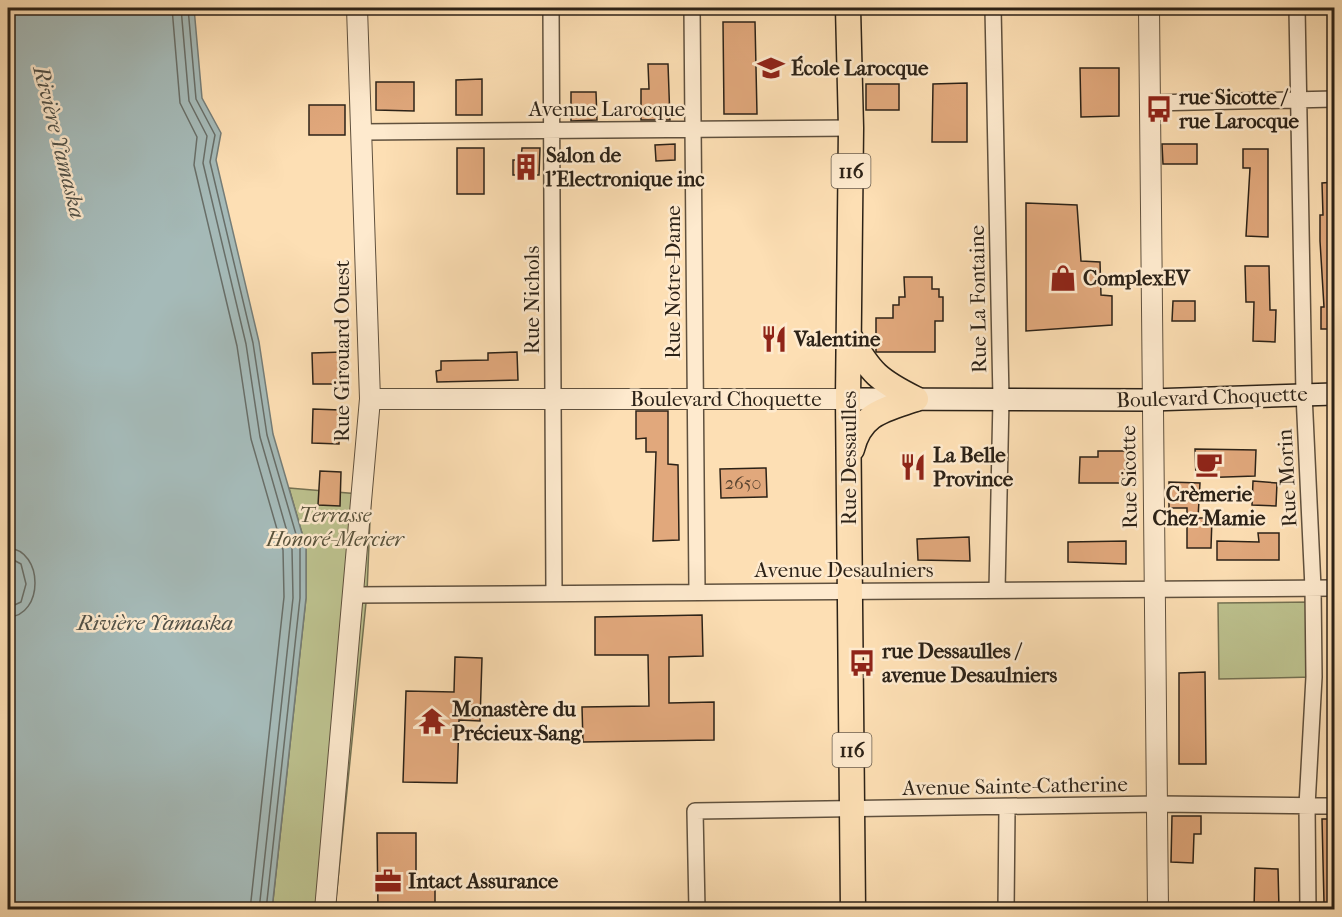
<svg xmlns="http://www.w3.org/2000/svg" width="1342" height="917" viewBox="0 0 1342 917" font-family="'IM FELL French Canon',serif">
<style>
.green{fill:#bdc28f;stroke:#747253;stroke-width:1.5}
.water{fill:#a5bab8;stroke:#757d78;stroke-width:1.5}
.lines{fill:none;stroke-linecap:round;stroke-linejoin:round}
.shore{stroke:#686e68;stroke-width:1.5}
.building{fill:#e1a87c;stroke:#2c2217;stroke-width:1.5}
.minor-casing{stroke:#60513e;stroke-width:18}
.tertiary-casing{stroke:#60513e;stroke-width:22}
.secondary-casing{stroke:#2c2217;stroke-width:24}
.primary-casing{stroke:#2c2217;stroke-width:27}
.minor{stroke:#feeace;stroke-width:15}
.tertiary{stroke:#feeace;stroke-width:20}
.secondary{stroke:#feeace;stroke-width:21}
.primary{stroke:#fddfb4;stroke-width:24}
.labels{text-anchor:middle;stroke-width:5;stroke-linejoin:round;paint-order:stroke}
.number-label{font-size:18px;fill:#594430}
.shield{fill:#feeace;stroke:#6b5e4e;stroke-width:1.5}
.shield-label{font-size:20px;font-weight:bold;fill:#2c2217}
.poi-label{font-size:21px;font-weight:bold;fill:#2c2217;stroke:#feeace;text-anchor:start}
.street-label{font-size:21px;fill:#2c2217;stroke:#feeace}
.park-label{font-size:21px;font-style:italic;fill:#58523b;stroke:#feeace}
.water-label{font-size:22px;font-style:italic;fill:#505047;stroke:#feeace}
</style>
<rect width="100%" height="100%" fill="#fddfb4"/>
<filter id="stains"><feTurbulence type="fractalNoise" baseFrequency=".00333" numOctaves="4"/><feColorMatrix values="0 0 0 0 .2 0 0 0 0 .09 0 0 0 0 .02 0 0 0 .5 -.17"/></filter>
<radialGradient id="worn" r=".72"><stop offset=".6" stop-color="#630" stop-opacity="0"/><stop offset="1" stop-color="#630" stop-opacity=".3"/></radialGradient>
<path class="green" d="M289,488l82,7 -4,98 -32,316 -63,1 34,-312v-51z
M1313,602l1,75 -95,2 -1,-76z"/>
<path class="water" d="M8,8h186l8,90 19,35 -5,27 43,182 14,92 33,113v51l-34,311h-264v-302l4,-23 -4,-32z"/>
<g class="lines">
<path class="shore" d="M172,8l8,95 17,34 -3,28 43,181 14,93 32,111 1,47 -34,313
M181,8l8,93 18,35 -4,27 43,181 14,93 32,112 1,49 -34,312
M188,8l8,91 19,36 -5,27 43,181 14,92 33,113v50l-34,312
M8,548c36,2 36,68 0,69
M8,557l13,7 5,20 -5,18 -13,6"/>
</g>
<path class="building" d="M723,22h32l2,92h-33z
M648,64h20l2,56h-29v-31h8z
M1080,68h39v48l-38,1z
M482,79v36h-26v-35z
M376,82h38v29l-38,-1z
M967,83v59h-35l1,-58z
M866,84h33v26h-33z
M571,92h25l1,28 -26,1z
M309,105h36v30h-36z
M675,144v16l-19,1 -1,-16z
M1162,144h35v20h-34z
M457,148h27v46h-27z
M522,148h18l-1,27h-26v-15h8z
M1243,149h25v88l-22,-1 4,-68h-7z
M1335,182v147h-14v-22h3l-4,-66v-26h3l-1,-32z
M1026,203l51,2 4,56 19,1 1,33 11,1v29l-86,6z
M1245,266h24l1,44h6l-1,32 -22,-1 1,-39h-8z
M904,277h28v12h7v8h4v24h-8v31h-59v-34h17v-13h6v-8h6z
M1173,301h22v20h-23z
M343,352l2,32h-32l-1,-31z
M517,352l1,28 -81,2 -1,-11 5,-1v-9l47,-1v-7z
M313,409l27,1 -1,34 -27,-1z
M636,411h32v53l10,1 1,75 -26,1 3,-89h-10v-14l-10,1z
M1195,449l61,1 -1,26 -59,2z
M1098,451h28l-1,32h-46l1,-26h18z
M766,468l1,29 -46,1 -1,-29z
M320,471l21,1 -1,34 -22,-1z
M1253,481l24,2 -1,23 -24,-1z
M1169,482l31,1 -2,35h14l-1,30h-24v-40h-18z
M1258,533h21v27h-62v-19l42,1z
M969,537l1,24 -52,-1 -1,-21z
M1126,541v23l-58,-2v-20z
M702,615l1,41 -34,1v46l45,-1v38l-131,2 -1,-35 67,-1 -1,-51h-53v-38z
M455,657l27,1 -2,63 -21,-1 -2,63 -54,-1 3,-91 48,1z
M1205,672l1,92h-27v-91z
M1172,816h29v18h-7l-1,29 -22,-1z
M1322,819h13v84h-11z
M377,833h39v55h19v21h-57z
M1255,868l23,1 1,40h-25z"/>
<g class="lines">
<defs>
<path id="minor" d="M551,8l3,585
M692,8l5,584
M993,8l8,391 -4,191
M1297,8l7,386 9,194 1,89 -7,129 1,104
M1150,103l184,-4
M363,132l488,-4
M354,595l980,-7
M697,910l-2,-99 463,-7 176,2
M1006,910l1,-101"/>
<path id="tertiary" d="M1149,8l9,902
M370,399h478
M325,910l45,-511 -13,-391"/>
<path id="secondary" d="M848,399l303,1 183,-6"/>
<path id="primary" d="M848,8l3,120 -3,271 5,511
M850,337c21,36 28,43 66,62
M852,449c9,-36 32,-39 64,-50"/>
</defs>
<use href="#minor" class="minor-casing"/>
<use href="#tertiary" class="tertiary-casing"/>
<use href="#secondary" class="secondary-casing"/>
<use href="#primary" class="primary-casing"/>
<use href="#minor" class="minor"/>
<use href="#tertiary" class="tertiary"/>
<use href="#secondary" class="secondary"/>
<use href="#primary" class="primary"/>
</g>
<defs>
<symbol id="school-bare" viewBox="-9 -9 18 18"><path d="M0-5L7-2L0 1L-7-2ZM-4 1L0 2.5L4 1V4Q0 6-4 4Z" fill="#8f2418" stroke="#feeace" stroke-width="2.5" paint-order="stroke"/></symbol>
<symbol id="bus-bare" viewBox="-9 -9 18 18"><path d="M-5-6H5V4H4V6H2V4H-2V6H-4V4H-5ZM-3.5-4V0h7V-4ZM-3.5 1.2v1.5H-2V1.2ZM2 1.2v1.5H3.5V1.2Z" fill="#8f2418" stroke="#feeace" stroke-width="2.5" paint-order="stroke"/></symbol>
<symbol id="building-bare" viewBox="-9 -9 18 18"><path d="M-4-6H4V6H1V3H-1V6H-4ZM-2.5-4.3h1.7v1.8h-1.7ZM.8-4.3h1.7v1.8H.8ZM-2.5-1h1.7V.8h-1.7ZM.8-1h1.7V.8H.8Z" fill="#8f2418" stroke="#feeace" stroke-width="2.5" paint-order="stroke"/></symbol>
<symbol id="shop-bare" viewBox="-9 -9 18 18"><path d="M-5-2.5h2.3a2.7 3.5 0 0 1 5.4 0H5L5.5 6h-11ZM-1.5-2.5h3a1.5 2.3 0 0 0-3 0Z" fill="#8f2418" stroke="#feeace" stroke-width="2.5" paint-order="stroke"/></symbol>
<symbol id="restaurant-bare" viewBox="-9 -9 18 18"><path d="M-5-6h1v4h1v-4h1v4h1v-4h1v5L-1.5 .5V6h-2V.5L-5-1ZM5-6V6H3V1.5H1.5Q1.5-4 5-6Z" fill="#8f2418" stroke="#feeace" stroke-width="2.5" paint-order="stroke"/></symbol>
<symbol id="cafe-bare" viewBox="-9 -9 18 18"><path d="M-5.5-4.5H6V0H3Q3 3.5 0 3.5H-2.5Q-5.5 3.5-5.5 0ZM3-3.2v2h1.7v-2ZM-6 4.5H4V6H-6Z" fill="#8f2418" stroke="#feeace" stroke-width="2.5" paint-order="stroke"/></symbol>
<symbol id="temple-bare" viewBox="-9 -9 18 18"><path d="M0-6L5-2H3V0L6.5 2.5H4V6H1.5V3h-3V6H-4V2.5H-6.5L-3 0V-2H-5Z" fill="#8f2418" stroke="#feeace" stroke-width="2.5" paint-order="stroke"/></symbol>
<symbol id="office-bare" viewBox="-9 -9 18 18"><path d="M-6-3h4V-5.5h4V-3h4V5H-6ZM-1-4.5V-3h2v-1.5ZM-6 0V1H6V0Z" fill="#8f2418" stroke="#feeace" stroke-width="2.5" paint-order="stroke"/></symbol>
</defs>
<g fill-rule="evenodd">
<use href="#school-bare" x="752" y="49" width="38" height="38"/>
<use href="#bus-bare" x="1140" y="90" width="38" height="38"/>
<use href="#building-bare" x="507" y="148" width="38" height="38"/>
<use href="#shop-bare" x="1044" y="259" width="38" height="38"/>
<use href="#restaurant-bare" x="755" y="320" width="38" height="38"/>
<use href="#cafe-bare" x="1190" y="445" width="38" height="38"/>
<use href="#restaurant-bare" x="894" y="448" width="38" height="38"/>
<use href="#bus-bare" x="843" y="644" width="38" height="38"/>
<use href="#temple-bare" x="413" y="702" width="38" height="38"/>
<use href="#office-bare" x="369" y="862" width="38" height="38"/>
</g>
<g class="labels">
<g class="number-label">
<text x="743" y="489">2650</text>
</g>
<g class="shield">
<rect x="831.5" y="154" width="39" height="34" rx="4.5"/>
<rect x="832.5" y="733" width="39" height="34" rx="4.5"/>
</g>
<g class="shield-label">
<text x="851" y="178">116</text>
<text x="852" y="757">116</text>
</g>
<g class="poi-label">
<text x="791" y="75">École Larocque</text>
<text x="1179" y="104">rue Sicotte /<tspan x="1179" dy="24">rue Larocque</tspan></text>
<text x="546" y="162">Salon de<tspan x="546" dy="24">l'Electronique inc</tspan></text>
<text x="1083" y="285">ComplexEV</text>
<text x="794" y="346">Valentine</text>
<text x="933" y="462">La Belle<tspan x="933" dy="24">Province</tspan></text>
<text x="1209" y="501" text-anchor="middle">Crèmerie<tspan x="1209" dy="24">Chez Mamie</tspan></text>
<text x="882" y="658">rue Dessaulles /<tspan x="882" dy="24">avenue Desaulniers</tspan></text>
<text x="452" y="716">Monastère du<tspan x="452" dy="24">Précieux-Sang</tspan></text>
<text x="408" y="888">Intact Assurance</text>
</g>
<g class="street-label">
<text x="607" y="116">Avenue Larocque</text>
<text transform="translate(673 282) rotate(-90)" y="7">Rue Notre-Dame</text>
<text transform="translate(978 299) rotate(-91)" y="7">Rue La Fontaine</text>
<text transform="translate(532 300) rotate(-90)" y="7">Rue Nichols</text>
<text transform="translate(342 351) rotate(-90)" y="7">Rue Girouard Ouest</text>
<text transform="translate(1212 397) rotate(-2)" y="7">Boulevard Choquette</text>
<text x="726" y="406">Boulevard Choquette</text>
<text transform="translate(849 458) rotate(-90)" y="7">Rue Dessaulles</text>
<text transform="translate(1129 477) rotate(-91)" y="7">Rue Sicotte</text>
<text transform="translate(1287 478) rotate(-93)" y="7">Rue Morin</text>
<text x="844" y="577">Avenue Desaulniers</text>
<text transform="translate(1015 786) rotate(-1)" y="7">Avenue Sainte-Catherine</text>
</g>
<g class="park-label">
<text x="335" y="522">Terrasse<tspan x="335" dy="24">Honoré-Mercier</tspan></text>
</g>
<g class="water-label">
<text transform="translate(60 142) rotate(76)" y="8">Rivière Yamaska</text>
<text x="155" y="630">Rivière Yamaska</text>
</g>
</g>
<rect width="1342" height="917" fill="none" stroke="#fddfb4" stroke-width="30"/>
<rect x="9" y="9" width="1324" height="899" fill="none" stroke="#2c2217" stroke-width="3"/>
<rect x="15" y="15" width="1312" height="887" fill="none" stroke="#2c2217" stroke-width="1.5"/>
<rect width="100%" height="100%" filter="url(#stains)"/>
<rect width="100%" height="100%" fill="url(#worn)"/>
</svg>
